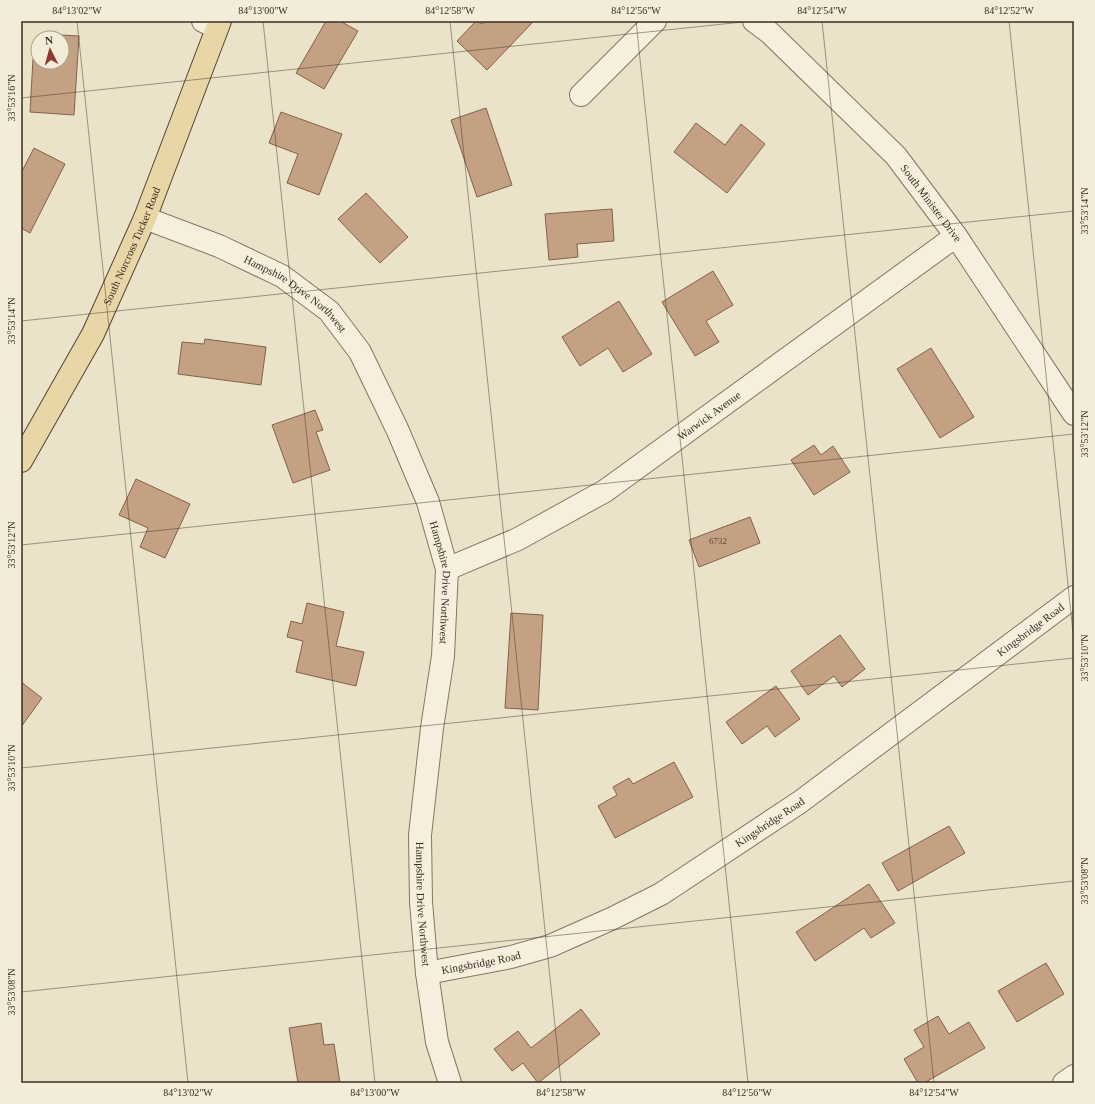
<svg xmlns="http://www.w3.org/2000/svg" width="1095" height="1104" viewBox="0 0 1095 1104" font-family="Georgia,serif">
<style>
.building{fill:#c5a184;stroke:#836149}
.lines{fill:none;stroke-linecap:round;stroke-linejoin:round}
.minor-casing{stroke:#867560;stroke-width:24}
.major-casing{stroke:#544434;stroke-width:24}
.minor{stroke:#f6efdd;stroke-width:22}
.major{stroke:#e9d6a7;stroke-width:22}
.ticks{fill:none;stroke:#382d22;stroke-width:1;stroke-opacity:0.45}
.labels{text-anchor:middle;stroke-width:3.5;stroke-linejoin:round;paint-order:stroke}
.number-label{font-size:9px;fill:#5b4a3a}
.street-label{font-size:11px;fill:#382d22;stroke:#f3ecd9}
.neatline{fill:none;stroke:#382d22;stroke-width:1.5}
.ticks-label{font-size:10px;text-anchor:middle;fill:#382d22}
</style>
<rect width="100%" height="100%" fill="#ebe2ca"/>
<path class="building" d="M326,21h14l18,10 -34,58 -28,-16z
M476,21l6,3 3,-3h45l2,2 -45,47 -30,-29z
M43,34l36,2 -5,79 -44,-3 3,-53 5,1v2h24v-24h-19z
M486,108l26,77 -35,12 -26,-77z
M281,112l61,22 -23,61 -32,-12 11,-29 -29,-11z
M696,123l29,22 16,-21 24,20 -38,49 -53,-41z
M34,148l31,16 -35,69 -9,-5v-55z
M366,193l42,44 -28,26 -42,-44z
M612,209l2,32 -37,3 1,13 -29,3 -4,-46z
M713,271l20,34 -27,16 13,21 -24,14 -33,-54z
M619,301l33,53 -29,18 -15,-24 -28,18 -18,-29z
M205,339l61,8 -5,38 -83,-11 4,-32 22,2z
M931,348l43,69 -34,21 -43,-69z
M315,410l8,20 -7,2 14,38 -37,13 -21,-58z
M814,445l7,10 12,-9 17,26 -36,23 -23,-35z
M136,479l54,25 -25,54 -25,-11 8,-19 -29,-13z
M750,517l10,26 -61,24 -10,-27z
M307,603l37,9 -8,34 28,6 -8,34 -60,-14 7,-31 -16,-4 4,-16 11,3z
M511,613l32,2 -5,95 -33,-2z
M840,635l25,34 -23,18 -8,-11 -26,19 -17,-24z
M21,682l21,16 -21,29z
M776,686l24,33 -25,18 -8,-11 -25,18 -16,-22z
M674,762l19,35 -78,41 -17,-32 19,-11 -4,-8 16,-9 4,6z
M949,826l16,27 -67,38 -16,-28z
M869,884l26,39 -24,15 -7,-10 -49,33 -19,-29z
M1046,963l18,31 -47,28 -19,-31z
M581,1009l19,25 -62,49 -15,-20 -11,8 -18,-22 24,-18 13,17z
M938,1016l11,18 20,-12 16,26 -61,35h-6l-14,-24 20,-12 -10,-17z
M321,1023l3,22 10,-1 6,39h-42l-9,-55z"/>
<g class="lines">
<defs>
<g id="minor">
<path d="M203,21l14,7"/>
<path id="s1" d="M754,21l16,12 126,123 60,80 118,178"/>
<path d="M581,95l74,-74"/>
<path id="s2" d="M145,218l74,28 63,30 47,35 31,41 38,79 30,71 19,67 -4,87 -11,72 -12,107 1,67 6,71 10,69 13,41"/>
<path id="s3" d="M447,569l71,-30 87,-48 351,-255"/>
<path id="s4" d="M427,973l84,-16 39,-11 61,-27 50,-25 139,-92 274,-205"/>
<path d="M1064,1083l10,-7"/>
</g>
<g id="major">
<path id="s5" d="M21,461l72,-127 52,-116 75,-197"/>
</g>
</defs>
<use href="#minor" class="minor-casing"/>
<use href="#major" class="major-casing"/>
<use href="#minor" class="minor"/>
<use href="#major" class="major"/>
</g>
<path class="ticks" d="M77,21l111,1062M263,21l112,1062M450,21l111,1062M636,21l112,1062M822,21l112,1062M1009,21l65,621M21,98l731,-77M21,321l1053,-110M21,545l1053,-111M21,768l1053,-110M21,992l1053,-111"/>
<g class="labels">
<g class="number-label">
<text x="718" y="544">6732</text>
</g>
<g class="street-label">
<text dy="4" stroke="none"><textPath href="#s1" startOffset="255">South Minister Drive</textPath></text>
<text dy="4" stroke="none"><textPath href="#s5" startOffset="242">South Norcross Tucker Road</textPath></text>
<text dy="4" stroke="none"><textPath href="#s2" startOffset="170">Hampshire Drive Northwest</textPath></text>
<text dy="4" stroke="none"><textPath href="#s3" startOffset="305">Warwick Avenue</textPath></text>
<text dy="4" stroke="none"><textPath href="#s2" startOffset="506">Hampshire Drive Northwest</textPath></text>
<text dy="4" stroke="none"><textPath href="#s4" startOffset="703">Kingsbridge Road</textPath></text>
<text dy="4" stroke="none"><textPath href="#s4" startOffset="379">Kingsbridge Road</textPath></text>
<text dy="4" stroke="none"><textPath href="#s2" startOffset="830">Hampshire Drive Northwest</textPath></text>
<text dy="4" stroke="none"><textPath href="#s4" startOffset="55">Kingsbridge Road</textPath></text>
</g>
</g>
<rect width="1095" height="1104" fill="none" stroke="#f3ecd9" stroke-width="44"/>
<g transform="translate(50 50) rotate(354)"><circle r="19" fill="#f3ecd9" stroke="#a8a090"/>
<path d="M0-3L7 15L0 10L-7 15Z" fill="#8f3836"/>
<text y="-6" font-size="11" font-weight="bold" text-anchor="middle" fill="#382d22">N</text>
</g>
<rect x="22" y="22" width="1051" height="1060" class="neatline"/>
<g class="ticks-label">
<text x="77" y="14">84°13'02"W</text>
<text x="263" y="14">84°13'00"W</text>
<text x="450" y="14">84°12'58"W</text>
<text x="636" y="14">84°12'56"W</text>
<text x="822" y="14">84°12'54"W</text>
<text x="1009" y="14">84°12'52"W</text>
<text transform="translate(11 98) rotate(-90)" y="4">33°53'16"N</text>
<text transform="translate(1084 211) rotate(-90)" y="4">33°53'14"N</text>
<text transform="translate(11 321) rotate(-90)" y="4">33°53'14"N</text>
<text transform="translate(1084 434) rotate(-90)" y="4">33°53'12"N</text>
<text transform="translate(11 545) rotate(-90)" y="4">33°53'12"N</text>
<text transform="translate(1084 658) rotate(-90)" y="4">33°53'10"N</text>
<text transform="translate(11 768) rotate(-90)" y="4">33°53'10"N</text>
<text transform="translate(1084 881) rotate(-90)" y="4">33°53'08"N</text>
<text transform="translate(11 992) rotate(-90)" y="4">33°53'08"N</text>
<text x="188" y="1096">84°13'02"W</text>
<text x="375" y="1096">84°13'00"W</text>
<text x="561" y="1096">84°12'58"W</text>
<text x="747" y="1096">84°12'56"W</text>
<text x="934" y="1096">84°12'54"W</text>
</g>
</svg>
